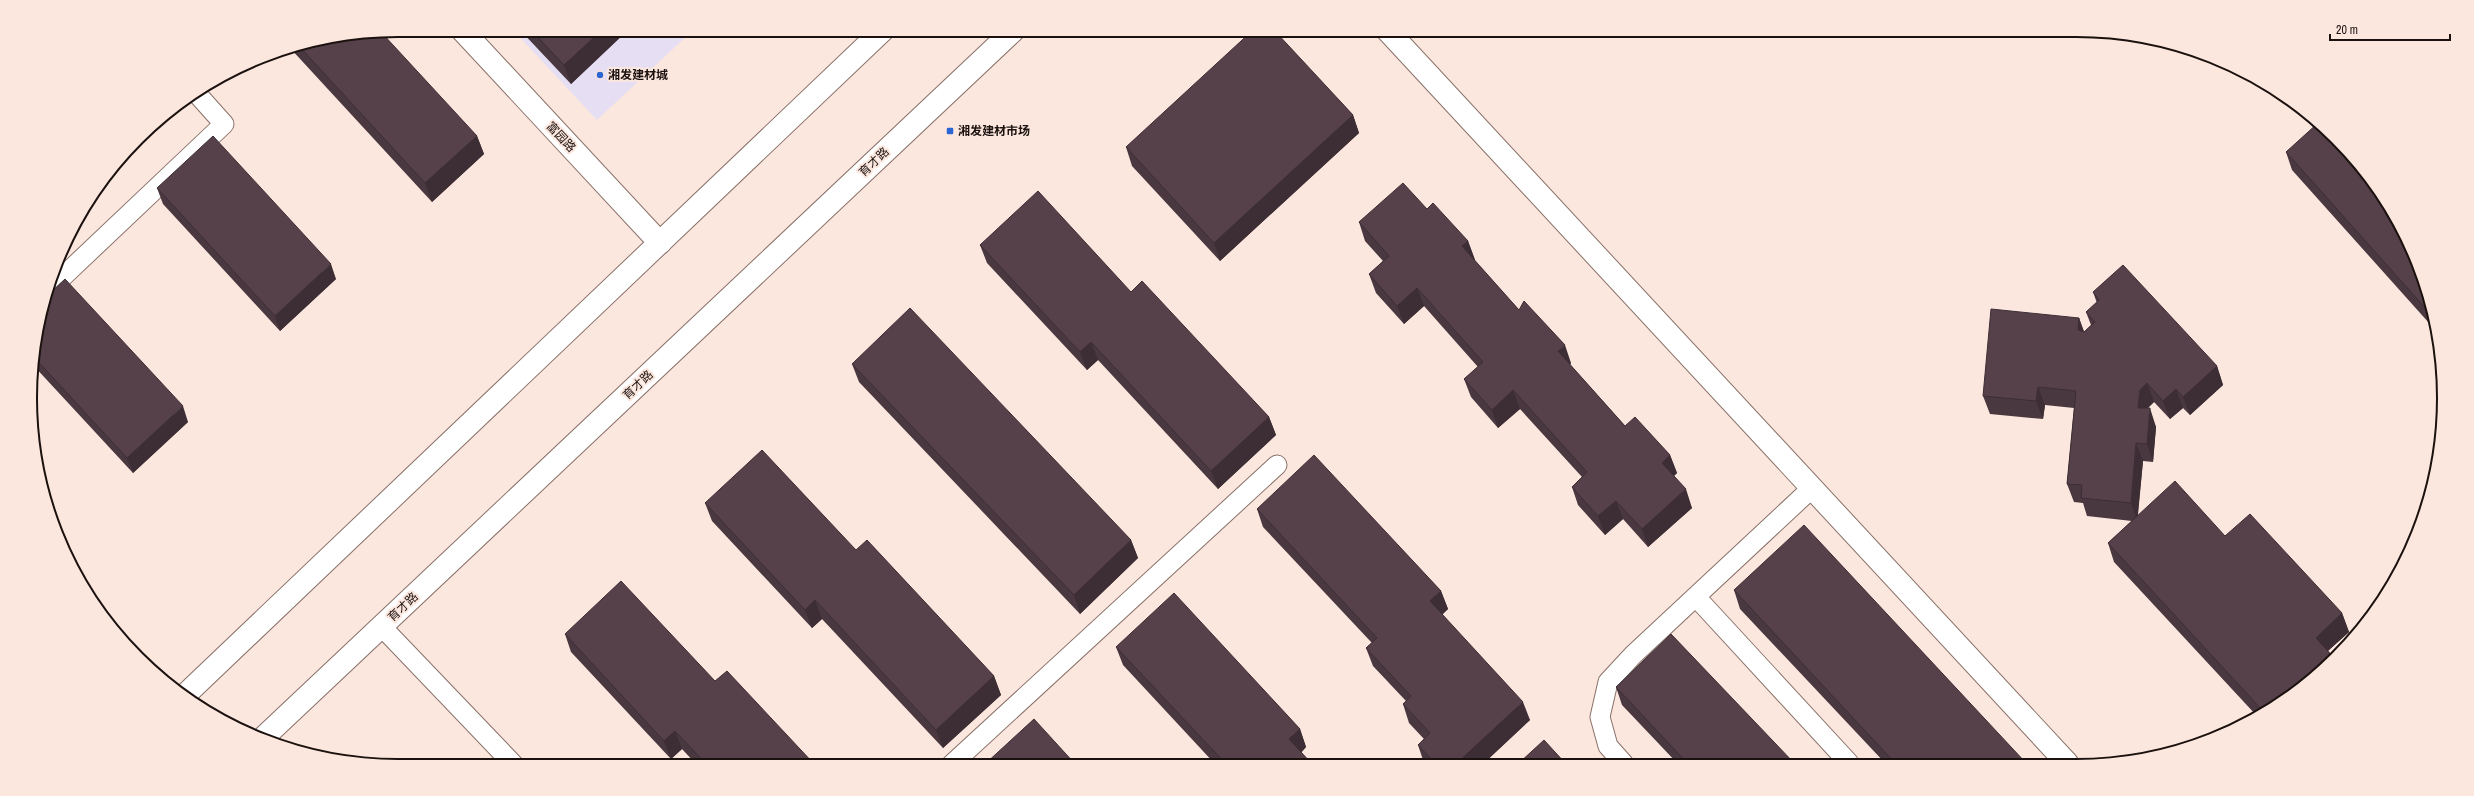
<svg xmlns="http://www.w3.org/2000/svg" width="2474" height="796" viewBox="0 0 2474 796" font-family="'Archivo Narrow','Noto Sans SC',sans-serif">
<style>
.commercial{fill:#e6def3}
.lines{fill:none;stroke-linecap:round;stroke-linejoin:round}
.service-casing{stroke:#887168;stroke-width:21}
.minor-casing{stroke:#887168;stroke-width:24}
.secondary-casing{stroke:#887168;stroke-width:24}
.service{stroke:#fff;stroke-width:19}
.minor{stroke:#fff;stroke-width:22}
.secondary{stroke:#fff;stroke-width:22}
.wall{fill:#4a3840}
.shaded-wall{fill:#3c2e34}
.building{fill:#56414b;stroke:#3c2e34}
.poi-dot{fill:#2b67d4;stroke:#fce7df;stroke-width:1.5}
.labels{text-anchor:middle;stroke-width:4;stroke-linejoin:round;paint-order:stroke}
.poi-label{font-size:12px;font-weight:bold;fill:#1b120f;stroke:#fce7df;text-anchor:start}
.street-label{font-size:12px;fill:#1b120f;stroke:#fce7df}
.rim{fill:none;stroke:#1b120f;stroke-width:2}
</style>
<rect width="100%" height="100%" fill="#fce7df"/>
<path class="commercial" d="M513,30h180l-96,90z"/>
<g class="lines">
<defs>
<path id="service" d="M53,286l171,-162 -26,-29
M1696,597l153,166
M382,627l133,139
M1624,764l-16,-18 -8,-29 8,-35 25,-27 179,-167
M951,765l326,-300"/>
<path id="minor" d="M462,30l198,213
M1387,30l680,733"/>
<path id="secondary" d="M184,696l699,-666
M262,739l752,-709"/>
</defs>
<use href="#service" class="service-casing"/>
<use href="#minor" class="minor-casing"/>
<use href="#secondary" class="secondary-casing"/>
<use href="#service" class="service"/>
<use href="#minor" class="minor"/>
<use href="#secondary" class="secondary"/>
</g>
<path class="wall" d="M520,30h108l-57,54z
M326,37l151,99 7,18 -52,48 -142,-154z
M1353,115l6,18 -139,128 -88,-95 -6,-19z
M2286,152l130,105 21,69 1,7 -146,-163z
M157,188l179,91 -56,52 -117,-127z
M1427,209l41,32 7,19h-1l45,50 52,53 -1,2 55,61 45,29 7,18 -3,3 18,32 -44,39 -25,-28 -18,16 -27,-30 -6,-18 10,-10 -62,-68 -22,19 -27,-31 -7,-18 14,-12 -54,-61 -20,18 -28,-31 -7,-19 14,-13 -18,-20 -6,-19z
M980,245l151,47 138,125 7,18 -58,54 -120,-129 -11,10 -100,-107z
M2093,292l124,74 6,19 -33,30 -7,-7 -13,11 -16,-17 -7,6 9,19 -3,35 -10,-1 -5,54 87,21 117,77 7,19 -21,19 7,8 -79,56 -142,-153 -6,-19 24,-22 -45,-5 -4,-13 -9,-1 -7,-18 7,-76 -29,-3 -2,14 -53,-5 -7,-18 96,-78 5,14 7,-7 -5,-13 11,-9z
M33,350l155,72 -55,51 -100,-108z
M852,364l279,176 7,18 -58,56 -221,-232z
M705,503l151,47 138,126 7,19 -58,53 -121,-129 -10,9 -100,-107z
M1257,509l184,82 7,18 -6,5 88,106 -47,44h-58l-1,-1 -6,-18 6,-6 -15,-16 -6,-19 3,-3 -33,-35 -7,-18 6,-5 -109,-116z
M1734,590l292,173h-141l-145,-154z
M565,634l150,47 100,84h-118l-15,-16 -11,10 -100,-107z
M1116,647l184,82 6,18 -5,6 11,11h-97l-92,-99z
M1616,687l178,76 -116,1 -56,-59z"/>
<path class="shaded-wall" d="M602,30h26l-57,54 -7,-19z
M1353,115l6,18 -139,128 -6,-18z
M477,136l7,18 -52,48 -7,-19z
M1468,241l7,19 -7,5 -6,-19z
M331,264l5,15 -56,52 -5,-15z
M1417,288l7,18 -20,18 -7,-18z
M2079,318l7,19 -8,-7z
M1091,342l7,18 -11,10 -7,-18z
M1565,345l6,18 -7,7 -6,-19z
M2217,366l6,19 -33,30 -7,-18z
M2147,383l7,19 -7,7 -9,-1 2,-18z
M2038,387l7,18 -2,14 -7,-18z
M2176,389l7,19 -13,11 -7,-18z
M1513,390l7,19 -22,19 -6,-18z
M183,406l5,16 -55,51 -6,-15z
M2150,408l6,19 -3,35 -6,-18z
M1269,417l7,18 -58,54 -7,-18z
M2136,443l7,18 -6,60 -6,-18z
M1670,455l7,18 -9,8 -6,-18z
M1686,489l6,19 -44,39 -6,-18z
M1616,501l7,18 -18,16 -7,-19z
M1131,540l7,18 -58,56 -6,-19z
M1441,591l7,18 -11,11 -7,-19z
M815,600l7,19 -10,9 -7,-18z
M2342,613l7,19 -27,24 -6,-18z
M994,676l7,19 -58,53 -7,-18z
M1523,702l7,18 -47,44h-27z
M1300,729l6,18 -11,11 -6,-19z
M675,731l7,18 -11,10 -7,-18z"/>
<path class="building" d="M531,30h71l-38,35z
M1253,30h21l79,85 -139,128 -88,-96z
M381,32l96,104 -52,47 -127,-138 28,-8z
M2318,123l18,15 46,56 34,63 19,62 -149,-167z
M213,136l118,128 -56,52 -118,-128z
M1403,183l24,26 6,-6 35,38 -6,5 57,64 5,-9 41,44 -7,6 67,75 10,-9 35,38 -8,8 24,26 -44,40 -26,-28 -18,15 -26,-29 15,-15 -74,-82 -21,20 -28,-31 19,-17 -66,-74 -20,18 -28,-32 20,-18 -30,-34z
M1038,191l93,101 11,-11 127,136 -58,54 -120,-129 -11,10 -100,-107z
M2123,265l94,101 -34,31 -7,-8 -13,12 -16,-18 -7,7 -2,18h12l-3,36 -11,-1 -5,60 -50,-5 1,-13 -15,-1 9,-93 -38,-4 -2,14 -53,-5 8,-87 88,9 -1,12 6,2 11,-10 -9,-10 13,-12 -6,-8z
M65,279l118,127 -56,52 -94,-102v-6l17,-57z
M910,308l221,232 -57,55 -222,-231z
M762,450l94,100 11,-10 127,136 -58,54 -121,-130 -10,10 -100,-107z
M1314,455l127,136 -11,10 93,101 -67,62h-20l-18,-19 12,-12 -27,-29 8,-8 -45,-48 11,-10 -120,-129z
M2175,481l50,55 25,-22 92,99 -26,25 19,21 -72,52 -155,-168z
M1804,525l222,238h-131l-161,-173z
M621,581l94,100 12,-10 88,94h-108l-32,-34 -11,10 -99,-107z
M1174,593l126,136 -11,10 23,25h-86l-110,-117z
M1671,634l123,129 -106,1 -72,-77z
M1034,719l42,46h-92z
M1544,740l22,24h-48z"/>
<g class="poi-dot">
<circle cx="600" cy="75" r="4"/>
<rect x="946" y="127" width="8" height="8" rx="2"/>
</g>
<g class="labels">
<g class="poi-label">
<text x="608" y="79">湘发建材城</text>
<text x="958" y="135">湘发建材市场</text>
</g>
<g class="street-label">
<text transform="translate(561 137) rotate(47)" y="4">富园路</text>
<text transform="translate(874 162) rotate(-43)" y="4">育才路</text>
<text transform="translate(638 385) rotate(-43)" y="4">育才路</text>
<text transform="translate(403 607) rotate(-43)" y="4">育才路</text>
</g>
</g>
<path d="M0 0H2474V796H0ZM398 37H2076A361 361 0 0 1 2437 398V398A361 361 0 0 1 2076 759H398A361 361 0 0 1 37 398V398A361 361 0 0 1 398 37Z" fill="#fce7df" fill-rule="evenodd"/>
<path class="rim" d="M398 37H2076A361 361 0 0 1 2437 398V398A361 361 0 0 1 2076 759H398A361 361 0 0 1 37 398V398A361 361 0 0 1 398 37Z"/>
<path d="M2330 34v6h120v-6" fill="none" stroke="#1b120f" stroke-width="2"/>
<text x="2336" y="34" font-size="12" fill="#1b120f" stroke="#fce7df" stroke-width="3" paint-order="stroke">20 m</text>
</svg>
